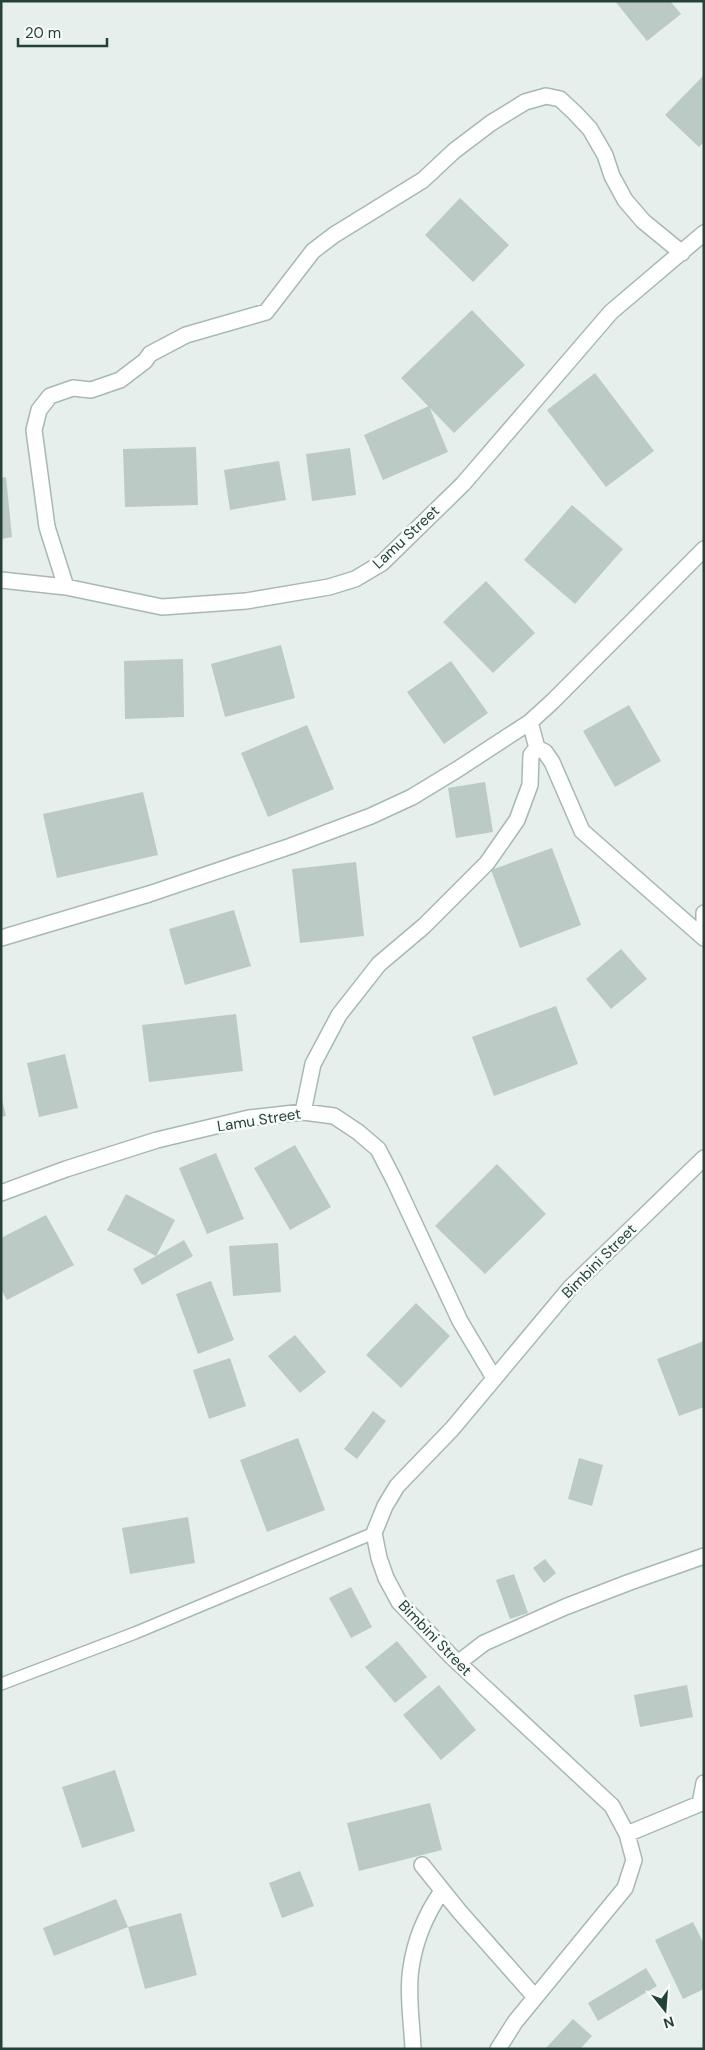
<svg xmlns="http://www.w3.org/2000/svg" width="705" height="2050" viewBox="0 0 705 2050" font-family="'DM Sans',sans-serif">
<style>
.building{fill:#bbcac4}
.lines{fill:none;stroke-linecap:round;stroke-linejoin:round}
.lane-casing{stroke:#a8b8b2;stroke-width:14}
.street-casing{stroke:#a8b8b2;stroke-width:18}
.lane{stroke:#fff;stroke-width:11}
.street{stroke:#fff;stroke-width:15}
.labels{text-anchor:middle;stroke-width:5;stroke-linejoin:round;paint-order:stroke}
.street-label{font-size:15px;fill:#24423a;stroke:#f7fbf9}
</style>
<rect width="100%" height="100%" fill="#e6efeb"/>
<path class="building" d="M615,1h55l11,13 -34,27z
M704,75v67l-5,5 -34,-32z
M460,198l49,47 -36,37 -48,-47z
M472,310l53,55 -71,68 -53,-55z
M595,373l59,78 -48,36 -59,-77z
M429,406l19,46 -65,28 -19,-45z
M196,447l2,58 -73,2 -2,-58z
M350,448l6,47 -44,6 -6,-47z
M279,461l7,39 -56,10 -6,-40z
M6,477l6,60 -11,2v-61z
M572,505l51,44 -48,55 -51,-44z
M486,581l49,52 -42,40 -50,-51z
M281,645l14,53 -70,19 -14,-53z
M183,659l1,58 -59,2 -1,-58z
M451,661l37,52 -44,31 -37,-52z
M629,705l32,56 -46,26 -32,-56z
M307,725l27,64 -66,28 -27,-64z
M485,782l8,50 -37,6 -8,-50z
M143,792l15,63 -101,23 -14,-64z
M552,848l29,77 -61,23 -29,-78z
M356,862l8,74 -64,7 -8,-74z
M234,910l17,56 -66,19 -16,-56z
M621,949l26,30 -36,30 -25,-30z
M556,1006l22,58 -84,32 -22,-59z
M236,1014l7,57 -94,11 -7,-57z
M65,1054l13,54 -39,9 -12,-54z
M1,1096l5,20 -5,1z
M295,1145l36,62 -41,23 -36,-62z
M216,1153l28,66 -37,15 -28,-66z
M497,1164l49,50 -61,60 -50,-48z
M126,1194l49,26 -19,36 -49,-26z
M46,1215l28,50 -67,35 -6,-11v-51z
M184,1240l9,16 -51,29 -9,-16z
M278,1243l3,49 -48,4 -4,-50z
M211,1281l23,59 -36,14 -22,-60z
M416,1303l34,33 -49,52 -35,-33z
M295,1335l31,37 -26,21 -32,-37z
M704,1341v66l-25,9 -22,-57z
M230,1358l16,48 -37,13 -16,-49z
M373,1411l13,10 -29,38 -13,-10z
M298,1438l27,72 -58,22 -27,-72z
M579,1458l24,7 -11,41 -24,-7z
M188,1517l7,46 -65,11 -8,-46z
M545,1559l11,14 -12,10 -11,-15z
M514,1574l14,39 -18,6 -14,-39z
M351,1587l21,40 -21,11 -22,-40z
M397,1641l30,36 -32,26 -30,-36z
M439,1685l37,45 -35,30 -38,-45z
M687,1685l6,32 -53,10 -6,-32z
M115,1770l20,61 -53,17 -20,-61z
M430,1803l12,47 -83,21 -12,-48z
M300,1871l14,35 -32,12 -13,-35z
M116,1899l12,28 -74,29 -11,-28z
M181,1913l16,62 -52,14 -17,-62z
M693,1922l11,22v45l-21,10 -28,-59z
M646,1968l11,18 -59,35 -10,-18z
M573,2019l19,17 -12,13h-35z"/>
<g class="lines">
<defs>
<path id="lane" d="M1,1684l134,-51 239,-100"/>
<path id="street" d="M1,580l65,7 96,20 84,-6 83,-14 26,-8 27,-16 81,-79 148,-172 93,-79
M66,587l-19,-60 -13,-97 5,-20 11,-14 23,-8 18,2 29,-10 25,-19 5,-7 36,-19 80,-23 47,-61 21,-16 89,-55 31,-29 37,-28 34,-21 21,-6 14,3 15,14 15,16 15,26 7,21 13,24 18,21 39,32
M530,722l7,26 8,4 7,10 30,69 122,107
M704,913v9
M1,938l148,-44 142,-48 80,-30 41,-19 46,-28 72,-47 23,-21 151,-152
M303,1112l10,-48 26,-49 40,-51 45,-38 63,-63 30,-43 13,-35 1,-30 6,-7
M1,1193l65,-24 91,-29 92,-22 54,-6 31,4 24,16 20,17 16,31 66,141 34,57
M458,1663l26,-20 81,-36 65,-25 74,-26
M700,1804l4,-21
M627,1834l77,-32
M422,1865l37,46 76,86
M413,2049c-1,-25 -6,-56 -2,-81 4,-28 15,-54 31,-77
M498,2049l17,-27 110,-134 9,-28 -7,-26 -15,-28 -160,-149 -53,-55 -13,-24 -7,-20 -5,-25 11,-27 12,-20 55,-57 118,-141 134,-130"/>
</defs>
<use href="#lane" class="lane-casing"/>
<use href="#street" class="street-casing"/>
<use href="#lane" class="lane"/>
<use href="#street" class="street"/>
</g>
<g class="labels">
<g class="street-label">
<text transform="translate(406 537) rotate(-43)" y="5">Lamu Street</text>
<text transform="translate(259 1120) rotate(-9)" y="5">Lamu Street</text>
<text transform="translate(599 1261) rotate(-45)" y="5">Bimbini Street</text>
<text transform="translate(435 1638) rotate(46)" y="5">Bimbini Street</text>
</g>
</g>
<rect width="705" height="2050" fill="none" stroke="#24423a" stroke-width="5"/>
<g transform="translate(665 2010) rotate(163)" stroke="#f7fbf9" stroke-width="4" paint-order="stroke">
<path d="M0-4L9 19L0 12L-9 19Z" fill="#24423a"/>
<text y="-8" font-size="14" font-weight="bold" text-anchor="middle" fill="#24423a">N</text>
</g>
<path d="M18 38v8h89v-8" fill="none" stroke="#24423a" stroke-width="2.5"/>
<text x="25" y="38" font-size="15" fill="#24423a" stroke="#f7fbf9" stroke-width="4" paint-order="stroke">20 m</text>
</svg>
